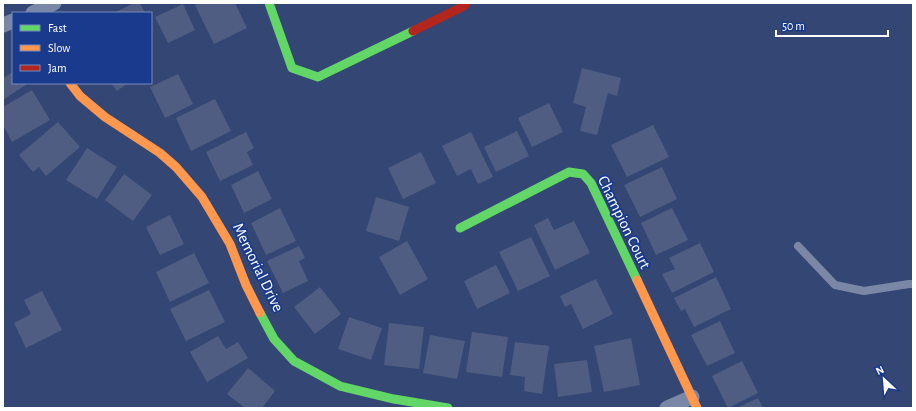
<svg xmlns="http://www.w3.org/2000/svg" width="916" height="411" viewBox="0 0 916 411" font-family="'Alegreya Sans',sans-serif">
<style>
.building{fill:#4e5d81}
.lines{fill:none;stroke-linecap:round;stroke-linejoin:round}
.lane{stroke:#7b87a6;stroke-width:8}
.street{stroke:#7b87a6;stroke-width:15}
.fast{stroke:#63d668;stroke-width:9}
.slow{stroke:#ff974d;stroke-width:9}
.jam{stroke:#b3261e;stroke-width:9}
.labels{text-anchor:middle;stroke-width:3.5;stroke-linejoin:round;paint-order:stroke}
.street-label{font-size:16px;fill:#fff;stroke:#1a3a8d}
</style>
<rect width="100%" height="100%" fill="#344673"/>
<path class="building" d="M134,3h6l5,10h-31z
M199,3h36l12,25 -33,16 -19,-39z
M183,4l12,26 -27,13 -13,-26z
M582,68l39,10 -4,18 -9,-3 -11,42 -17,-4 6,-24 -13,-4z
M13,72v11h13l1,1 -24,16v-26l2,3z
M178,74l15,30 -28,14 -15,-31z
M111,83h17l-11,8z
M32,90l18,30 -38,22 -9,-17v-18z
M215,99l16,32 -40,20 -15,-33z
M549,103l14,29 -31,15 -14,-29z
M58,122l22,25 -34,29 -7,-9 -6,5 -14,-17z
M653,125l16,32 -42,20 -16,-32z
M517,131l12,25 -33,16 -12,-25z
M246,132l8,16 -7,4 6,13 -33,16 -14,-29z
M471,132l22,45 -15,7 -7,-15 -14,7 -15,-30z
M87,148l30,19 -20,32 -31,-19z
M421,152l15,31 -33,16 -15,-31z
M662,167l15,32 -37,18 -16,-32z
M258,171l14,28 -28,14 -13,-28z
M124,174l28,21 -19,26 -28,-21z
M376,197l33,10 -10,34 -33,-10z
M280,208l16,33 -30,14 -15,-32z
M672,208l16,32 -32,15 -15,-32z
M170,215l14,29 -24,11 -14,-28z
M548,218l6,12 20,-9 16,32 -35,17 -21,-45z
M531,237l19,39 -32,15 -19,-39z
M407,241l21,38 -28,16 -21,-38z
M700,243l14,29 -42,21 -10,-19 13,-5 -6,-11z
M299,246l6,12 -6,3 9,20 -25,12 -16,-32z
M194,253l15,30 -39,19 -14,-30z
M496,265l14,28 -33,16 -13,-28z
M716,277l15,32 -37,18 -9,-18 -4,2 -7,-13z
M596,279l17,35 -30,15 -12,-25 -6,3 -5,-11z
M320,287l21,27 -26,20 -21,-27z
M209,290l16,32 -39,19 -16,-32z
M42,291l20,39 -36,18 -12,-25 17,-9 -7,-14z
M349,317l33,11 -11,32 -33,-11z
M720,321l15,32 -28,13 -16,-31z
M389,323l35,4 -5,42 -35,-4z
M472,332l36,5 -6,40 -36,-5z
M430,335l35,6 -8,38 -34,-6z
M218,336l8,13 12,-7 10,16 -41,24 -17,-30z
M631,338l9,47 -36,7 -10,-46z
M515,342l34,4 -7,48 -18,-3 1,-14 -15,-2z
M587,360l5,32 -34,5 -4,-33z
M742,361l16,32 -30,15 -16,-32z
M248,368l27,23 -13,17h-17l-18,-14z
M758,398l5,10h-26z"/>
<g class="lines">
<path class="lane" d="M798,246l37,39 29,6 45,-7h4"/>
<path class="street" d="M33,13l21,-10
M3,25l10,-4
M667,408l25,-11"/>
<path class="fast" d="M269,3l23,65 26,9 95,-46
M460,228l109,-56 14,2 8,9 46,97
M260,313l14,26 20,22 46,25 54,13 54,9"/>
<path class="slow" d="M70,83l10,13 25,21 55,36 16,14 26,30 28,47 16,41 14,28
M637,280l60,128"/>
<path class="jam" d="M413,31l51,-25 2,-3"/>
</g>
<g class="labels">
<g class="street-label">
<text transform="translate(625 222) rotate(64)" y="6">Champion Court</text>
<text transform="translate(259 267) rotate(64)" y="6">Memorial Drive</text>
</g>
</g>
<rect width="916" height="411" fill="none" stroke="#ffffff" stroke-width="8"/>
<rect x="12" y="12" width="140" height="72" fill="#1a3a8d" stroke="#7689bb"/>
<rect x="20" y="25" width="20" height="6" fill="#63d668" stroke="#7689bb"/>
<text x="48" y="32" font-size="12" fill="#ffffff">Fast</text>
<rect x="20" y="45" width="20" height="6" fill="#ff974d" stroke="#7689bb"/>
<text x="48" y="52" font-size="12" fill="#ffffff">Slow</text>
<rect x="20" y="65" width="20" height="6" fill="#b3261e" stroke="#7689bb"/>
<text x="48" y="72" font-size="12" fill="#ffffff">Jam</text>
<g transform="translate(884 379) rotate(334)" stroke="#1a3a8d" stroke-width="3" paint-order="stroke">
<path d="M0-3L7 15L0 10L-7 15Z" fill="#ffffff"/>
<text y="-6" font-size="11" font-weight="bold" text-anchor="middle" fill="#ffffff">N</text>
</g>
<path d="M776 30v6h112v-6" fill="none" stroke="#ffffff" stroke-width="2"/>
<text x="782" y="30" font-size="12" fill="#ffffff" stroke="#1a3a8d" stroke-width="3" paint-order="stroke">50 m</text>
</svg>
